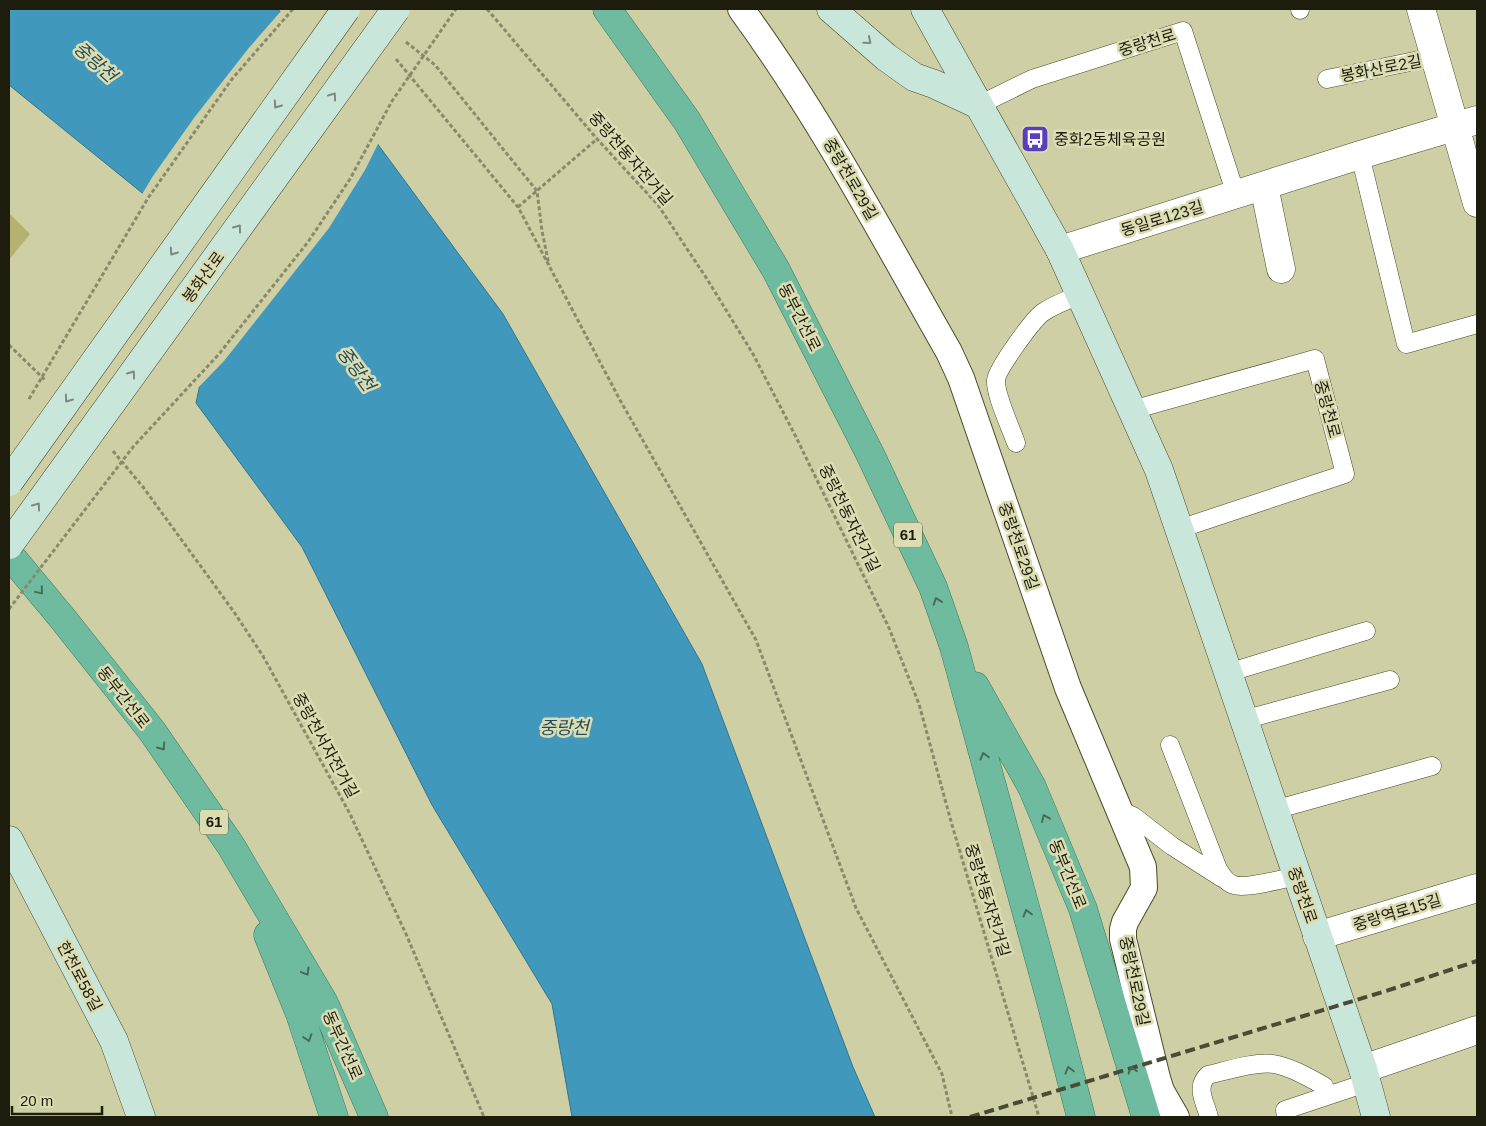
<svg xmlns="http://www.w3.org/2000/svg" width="1486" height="1126" viewBox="0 0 1486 1126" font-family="Helvetica,'Noto Sans KR',sans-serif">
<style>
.green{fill:#b4b270}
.water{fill:#4099bc;stroke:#367488}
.pier{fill:#cfcfa6}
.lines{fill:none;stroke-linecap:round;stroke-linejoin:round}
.service-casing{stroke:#4b4a26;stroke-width:19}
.pedestrian-casing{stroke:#4b4a26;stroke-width:28}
.minor-casing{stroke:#4b4a26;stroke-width:29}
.secondary-casing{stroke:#4b4a26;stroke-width:29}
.trunk-casing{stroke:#3b785d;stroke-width:29}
.path{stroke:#8a8a6b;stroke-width:3;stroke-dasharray:4 2.5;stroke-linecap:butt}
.service{stroke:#fff;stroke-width:18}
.pedestrian{stroke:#fff;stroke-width:26}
.minor{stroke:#fff;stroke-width:28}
.secondary{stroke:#c9e6db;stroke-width:28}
.trunk{stroke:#6fbba0;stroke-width:28}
.rail{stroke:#4b4a34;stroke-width:4;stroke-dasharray:10 5;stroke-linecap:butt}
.secondary-bridge-casing{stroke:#4b4a26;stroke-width:29;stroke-linecap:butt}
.path-bridge{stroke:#8a8a6b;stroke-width:3;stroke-dasharray:4 2.5;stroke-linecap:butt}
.secondary-bridge{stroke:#c9e6db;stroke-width:28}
.oneway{stroke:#7c8b7e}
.oneway2{stroke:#466c56}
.labels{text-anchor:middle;stroke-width:5;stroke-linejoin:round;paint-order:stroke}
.shield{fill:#dcdcb3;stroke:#56563f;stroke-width:1}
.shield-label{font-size:15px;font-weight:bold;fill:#1d1c0d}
.street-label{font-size:16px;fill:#1d1c0d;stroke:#dcdcb3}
.poi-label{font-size:16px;fill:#1d1c0d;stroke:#dcdcb3;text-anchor:start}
.water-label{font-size:18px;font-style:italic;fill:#244b5a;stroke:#dcdcb3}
</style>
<rect width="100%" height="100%" fill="#cfcfa6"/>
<path class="green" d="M9,213l21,21 -21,26z"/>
<path class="water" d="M9,9h269l225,305 199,350 151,403 22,50h-303l-20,-113 -120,-199 -130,-258 -106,-144 30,-142 -217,-176z"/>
<path class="pier" d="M282,10l97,132 -14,28 -36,58 -105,133 -28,29 27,-128 -82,-66 12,-20 41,-58 54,-69z"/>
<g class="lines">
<defs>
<path id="service" d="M1300,9v1
M1327,79l107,-22
M979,105l53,-26 151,-48 53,164
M1360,155l46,189 71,-20
M1132,410l183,-51 30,115 -166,55
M1016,443c-5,-15 -21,-48 -20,-63 1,-11 36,-59 46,-67 11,-8 25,-13 38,-18
M1227,673l139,-42
M1243,720l147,-40
M1170,745l48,124c4,6 8,14 16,16 12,4 48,-6 62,-9
M1119,810l14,6 39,30 50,32
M1274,810l158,-44
M1209,1117c-4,-15 -14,-30 -1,-42 17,-4 49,-14 65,-11 18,3 35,13 51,22
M1286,1117l-1,-7 81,-27"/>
<path id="pedestrian" d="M741,9c79,108 142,227 208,343l12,26 107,310 75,179 1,21 -19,34 -2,7v10l34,139 4,13 15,26"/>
<path id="minor" d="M1421,9l56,194
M1264,186l17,83
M1060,250l300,-95 117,-35
M1317,936l160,-48
M1363,1069l114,-39"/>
<path id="secondary" d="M831,9l55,48 28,20 20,7 45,21
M925,9l135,241 99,220 204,599 13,48
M9,840l105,201 27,76"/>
<path id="trunk" d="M607,9l80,112 89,149 94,184 63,133 21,60 96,351 31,119
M9,554l54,65 89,112 79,115 93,157 50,114
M975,686l57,101 51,122 63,208
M268,935l32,79 34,103"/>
</defs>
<use href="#service" class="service-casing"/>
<use href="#pedestrian" class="pedestrian-casing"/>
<use href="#minor" class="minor-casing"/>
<use href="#secondary" class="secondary-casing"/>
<use href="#trunk" class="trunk-casing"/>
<path class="path" d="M487,9l110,130 61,66 49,74 46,75 43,83 93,191 30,76 33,121 87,292
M406,42l29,23 102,126 5,40 7,34
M396,59l122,148 102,193 136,240 100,268 86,166 10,43
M518,207l79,-68
M9,345l37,36
M113,451l30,36 91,125 29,44 87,158 56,120 78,183"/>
<use href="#service" class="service"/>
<use href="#pedestrian" class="pedestrian"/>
<use href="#minor" class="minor"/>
<use href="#secondary" class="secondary"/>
<use href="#trunk" class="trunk"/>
<path class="rail" d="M970,1117l416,-126 91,-30"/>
<defs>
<path id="secondary-bridge" d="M9,482l337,-473
M9,545l387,-536"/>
</defs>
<use href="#secondary-bridge" class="secondary-bridge-casing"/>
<path class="path-bridge" d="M29,399l119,-201 84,-119 61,-70
M9,609l124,-162 86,-93 89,-112 42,-63 42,-78 64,-92"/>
<use href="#secondary-bridge" class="secondary-bridge"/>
</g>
<defs><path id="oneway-chevron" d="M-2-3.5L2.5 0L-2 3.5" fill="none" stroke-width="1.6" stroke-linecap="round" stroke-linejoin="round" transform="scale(1.25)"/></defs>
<g class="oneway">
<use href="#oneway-chevron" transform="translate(868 41) rotate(40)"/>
<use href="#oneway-chevron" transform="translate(333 96) rotate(-54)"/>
<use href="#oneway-chevron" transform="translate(277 105) rotate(125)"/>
<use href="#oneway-chevron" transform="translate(238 228) rotate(-54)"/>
<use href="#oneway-chevron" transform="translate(173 252) rotate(125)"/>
<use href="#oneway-chevron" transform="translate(132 374) rotate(-54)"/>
<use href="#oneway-chevron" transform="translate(68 399) rotate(125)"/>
<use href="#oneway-chevron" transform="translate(37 506) rotate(-54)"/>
</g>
<g class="oneway2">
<use href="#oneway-chevron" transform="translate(40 591) rotate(50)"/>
<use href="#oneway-chevron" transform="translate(937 601) rotate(-109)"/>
<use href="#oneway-chevron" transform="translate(162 747) rotate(55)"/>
<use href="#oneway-chevron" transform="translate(984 756) rotate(-105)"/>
<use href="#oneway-chevron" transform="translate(1045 818) rotate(-113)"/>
<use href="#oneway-chevron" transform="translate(1027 913) rotate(-105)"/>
<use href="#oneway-chevron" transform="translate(306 972) rotate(59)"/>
<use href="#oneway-chevron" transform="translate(308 1038) rotate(72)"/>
<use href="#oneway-chevron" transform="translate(1069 1070) rotate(-105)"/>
<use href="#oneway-chevron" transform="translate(1132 1070) rotate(-107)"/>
</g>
<defs>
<symbol id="bus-square" viewBox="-11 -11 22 22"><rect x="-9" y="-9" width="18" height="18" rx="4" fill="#5a40b8" stroke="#dcdcb3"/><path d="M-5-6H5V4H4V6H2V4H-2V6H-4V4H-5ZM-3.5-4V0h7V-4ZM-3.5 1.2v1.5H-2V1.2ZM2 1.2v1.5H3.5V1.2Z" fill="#fff"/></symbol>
</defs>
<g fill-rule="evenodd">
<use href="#bus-square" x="1019" y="123" width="32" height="32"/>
</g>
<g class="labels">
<g class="shield">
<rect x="894" y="522.5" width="28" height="25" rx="4"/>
<rect x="200" y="809.5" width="28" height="25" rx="4"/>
</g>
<g class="shield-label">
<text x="908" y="540">61</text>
<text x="214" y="827">61</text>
</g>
<g class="street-label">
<text transform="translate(1147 42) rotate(-17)" y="6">중랑천로</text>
<text transform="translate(1381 68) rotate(-11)" y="6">봉화산로2길</text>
<text transform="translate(631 158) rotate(49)" y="6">중랑천동자전거길</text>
<text transform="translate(851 179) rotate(60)" y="6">중랑천로29길</text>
<text transform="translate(1162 218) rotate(-17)" y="6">동일로123길</text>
<text transform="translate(203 277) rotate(-54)" y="6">봉화산로</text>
<text transform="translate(800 317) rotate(63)" y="6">동부간선로</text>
<text transform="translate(1328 409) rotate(75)" y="6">중랑천로</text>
<text transform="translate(850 518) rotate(64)" y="6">중랑천동자전거길</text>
<text transform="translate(1019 546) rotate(71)" y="6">중랑천로29길</text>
<text transform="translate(124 697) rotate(52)" y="6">동부간선로</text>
<text transform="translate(326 745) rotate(61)" y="6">중랑천서자전거길</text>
<text transform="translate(1068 874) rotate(68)" y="6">동부간선로</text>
<text transform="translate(1303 895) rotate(71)" y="6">중랑천로</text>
<text transform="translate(988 900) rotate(73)" y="6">중랑천동자전거길</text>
<text transform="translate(1397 912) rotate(-17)" y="6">중랑역로15길</text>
<text transform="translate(80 976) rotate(62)" y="6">한천로58길</text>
<text transform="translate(1135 981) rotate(78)" y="6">중랑천로29길</text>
<text transform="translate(343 1045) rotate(66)" y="6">동부간선로</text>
</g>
<g class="poi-label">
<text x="1054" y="145">중화2동체육공원</text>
</g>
<g class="water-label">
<text transform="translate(95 62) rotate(42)" y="6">중랑천</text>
<text transform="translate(356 369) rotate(54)" y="6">중랑천</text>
<text x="564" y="734">중랑천</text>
</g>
</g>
<rect width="1486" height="1126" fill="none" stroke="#1d1c0d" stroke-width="20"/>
<path d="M12 1106v8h90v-8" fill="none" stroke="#1d1c0d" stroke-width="2.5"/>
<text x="20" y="1106" font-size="15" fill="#1d1c0d" stroke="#dcdcb3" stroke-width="4" paint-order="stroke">20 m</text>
</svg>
